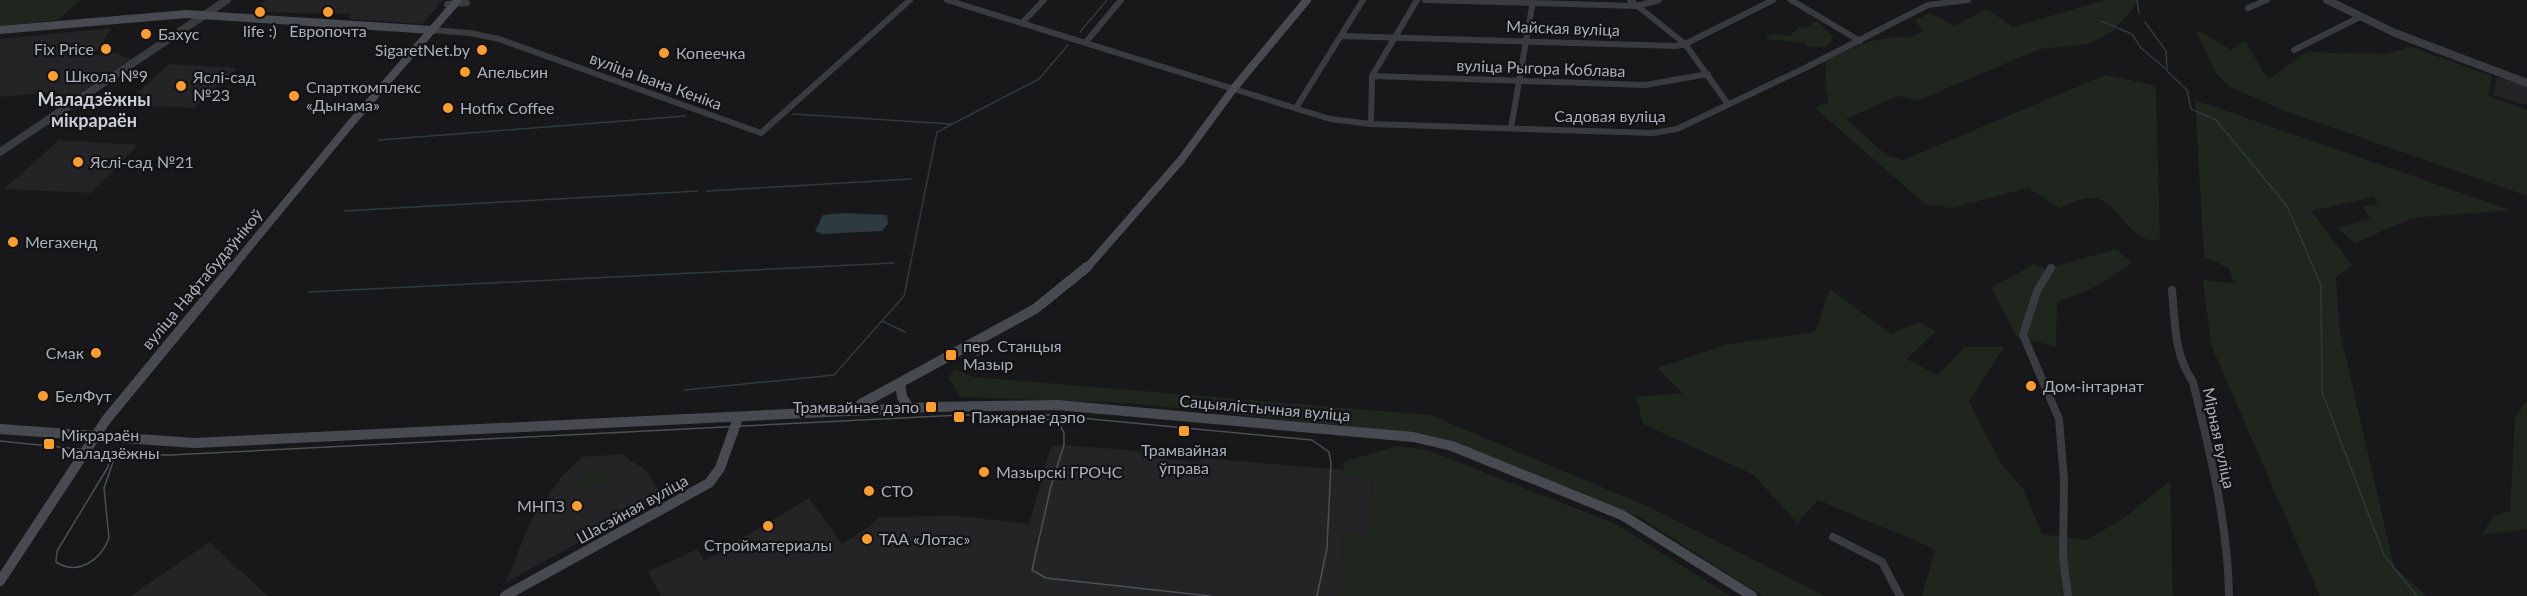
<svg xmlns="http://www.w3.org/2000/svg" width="2527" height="596" viewBox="0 0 2527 596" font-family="Lato,sans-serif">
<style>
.built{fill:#242427}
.green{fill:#1e261e}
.water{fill:#2d3a3f}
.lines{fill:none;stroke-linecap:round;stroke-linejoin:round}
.stream{stroke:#2d3a3f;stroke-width:1.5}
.minor-far1{stroke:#393b40;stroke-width:6}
.minor{stroke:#393b40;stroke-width:8}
.tertiary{stroke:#393b40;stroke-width:8}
.secondary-far1{stroke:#474a50;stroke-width:8}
.secondary{stroke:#474a50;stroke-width:10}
.tram{stroke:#4c4f55;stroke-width:1.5}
.poi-dot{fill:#fd9d2e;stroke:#131315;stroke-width:2}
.labels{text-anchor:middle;stroke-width:4.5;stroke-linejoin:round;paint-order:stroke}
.street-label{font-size:16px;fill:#aab1bb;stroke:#131315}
.poi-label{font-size:16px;fill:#aab1bb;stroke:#131315;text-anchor:start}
.neighbourhood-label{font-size:18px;font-weight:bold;fill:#cbcfd7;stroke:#131315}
</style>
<rect width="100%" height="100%" fill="#18181a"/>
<path class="built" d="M265,0h178l-21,24 -73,-5 2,-5 -98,-2z
M112,28l-18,27 21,-2 16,6 -62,41 -24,-7 -45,4v-58z
M169,64l68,4 -43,40 -70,-3z
M2496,77l31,9v19l-33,-10z
M59,140l79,5 -47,48 -87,-4z
M1064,445l62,5 19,3 6,4 46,5 6,-4 140,12 1,6 28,1 -3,58 -26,-1 -5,62h-677l-13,-24 49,-23 7,12 105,-63 33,46 27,-17 10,-10 79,-1 71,8 22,-78z
M621,454l25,16 17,27 -157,85 25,-62 32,-45 19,-18z
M209,542l59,54h-137z"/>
<path class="green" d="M0,0h81l-24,20 -57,6z
M2105,0h33l1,2 -26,29 -25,13 -48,5 -121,51 -21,-4 -52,23 40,36 17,5 202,-85 48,10 3,5 4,149c-30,9 -42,-43 -70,-41 -10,0 -22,7 -31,10l-31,-20 -76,20 -27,-4 -110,-96 14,-6 -4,-16 1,-26c20,-10 39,-19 62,-22 16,-3 20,3 35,-7l-8,-11 15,-7 25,13 32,-17 26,18z
M1817,21l17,16 -8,10h-17l-4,-4 -40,-4 6,-5 19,2 9,-9 5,1z
M2196,31l7,2 28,17 14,-10 23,40 39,-28 78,2 26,-7 81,29 -4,20 39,14v86l-242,-85 -55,-24 -15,-15z
M2195,100l315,110 -98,8 -57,25 -18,-15 33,-9 -8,-13 16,-2 -4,-7 -63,14 41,55 -16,11 3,50 55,240 33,29h-107l-109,-251 -8,-65 31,3 -5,-15 -25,-11z
M2116,249l16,14 -39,25 -36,14 -1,45 -39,-10 -26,-49 43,-24 12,5z
M1830,289l61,45 27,-12 18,9 -29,28 31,16 27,-28h39l-35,54 33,64 22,25 18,44 44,6 35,-20 49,-39 3,115h-251l13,-47 -117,-49 -21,23 -43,-48 -111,-51 -7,-27 47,-4 -26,-25 68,-23 90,-13z
M954,368l19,9 457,38 217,91 178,90h-62l-124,-79 -195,-78 -32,-6 -283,-30 -168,-6 -12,-18z
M2527,400v129l-45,6 11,-19 17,-5 5,-92z
M1397,446l30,4 191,75 112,71h-392l5,-63 26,2 3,-58 -28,-1 -1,-14z
M611,466h3l3,6c-6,9 -25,15 -36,15l-3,-4 3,-5z"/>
<path class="water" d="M844,213l43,2 1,9 -6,7 -60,3 -7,-3 8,-16z"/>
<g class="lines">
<path class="stream" d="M2137,0l2,14
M2101,21l31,13 9,14 25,21
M2145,22l21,29 1,20 20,19 4,19 25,11 71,86 34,79 1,107 62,163 33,41
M1080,32l27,-32
M793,114l158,10
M379,140l306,-24
M707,191l204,-12
M344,211l354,-20
M309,292l585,-29
M882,321l23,11
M976,356l5,-2 -1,-6
M684,390l150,-15 70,-79 33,-164 102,-53 29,-34"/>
<path class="minor-far1" d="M947,0l383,119 41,5 282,9 24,-4 128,-61 123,-63 40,-5
M1425,0l212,6 22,-6
M1630,0l55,44 43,60
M1791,0l69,41
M447,4l20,-1
M2248,8l19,-8
M1023,22l21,-22
M433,30l37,3 29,6 262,94 149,-133
M1341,36l335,10 9,-2 88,-44
M1086,42l35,-42
M2294,50l66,-33
M1372,76l273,9 63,-11
M1296,108l67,-108
M1371,124l1,-48 45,-76
M1511,128l22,-127"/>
<path class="minor" d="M2051,268l-14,23 -14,44 36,84 5,60 -1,77 5,40
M2172,290c3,33 2,64 21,92 17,71 35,141 36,214
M1833,537l49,25 18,34"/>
<path class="tertiary" d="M2327,0l68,33 132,50
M0,152l227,-152"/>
<path class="secondary-far1" d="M0,30l186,-16 247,16
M231,269l121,-147 106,-122
M1086,269l95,-109 53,-72 73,-88"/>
<path class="secondary" d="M900,383l2,14 7,11
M856,411l5,-7 174,-95 52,-42
M0,429l194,14 737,-36 126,-2 356,32 39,9 170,69 130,81
M0,581l106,-161 126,-153
M505,596l204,-113 11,-15 18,-50"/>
<path class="tram" d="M1044,418l16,7 4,8v12l-13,41 -19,84 14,8 164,18
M0,441l137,14h33l791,-40h88l263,25 17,12 2,11 -4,85 -10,48
M104,455l5,5 -1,7 -51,84 -1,11c22,14 45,-2 53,-24l-5,-50 9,-26 -6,-10"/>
</g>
<g class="poi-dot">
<circle cx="260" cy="12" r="6"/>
<circle cx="328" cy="12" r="6"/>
<circle cx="146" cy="34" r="6"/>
<circle cx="106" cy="49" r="6"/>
<circle cx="482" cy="50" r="6"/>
<circle cx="664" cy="53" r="6"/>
<circle cx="465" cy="72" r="6"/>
<circle cx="53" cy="76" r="6"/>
<circle cx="181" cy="86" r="6"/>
<circle cx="294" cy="96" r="6"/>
<circle cx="448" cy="108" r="6"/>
<circle cx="78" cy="162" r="6"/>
<circle cx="13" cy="242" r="6"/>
<circle cx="96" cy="353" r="6"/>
<rect x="945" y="349" width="12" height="12" rx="3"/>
<circle cx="2031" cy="386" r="6"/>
<circle cx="43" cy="396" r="6"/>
<rect x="925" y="401" width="12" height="12" rx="3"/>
<rect x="953" y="411" width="12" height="12" rx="3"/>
<rect x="1178" y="425" width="12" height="12" rx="3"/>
<rect x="43" y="438" width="12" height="12" rx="3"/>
<circle cx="984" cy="472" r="6"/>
<circle cx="869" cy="491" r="6"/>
<circle cx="577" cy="506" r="6"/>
<circle cx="768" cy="526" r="6"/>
<circle cx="867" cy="539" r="6"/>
</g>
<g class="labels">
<g class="street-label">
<text transform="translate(1563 28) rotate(2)" y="6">Майская вуліца</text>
<text transform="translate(1541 68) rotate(2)" y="6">вуліца Рыгора Коблава</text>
<text transform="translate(656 81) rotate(20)" y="6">вуліца Івана Кеніка</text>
<text x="1610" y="122">Садовая вуліца</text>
<text transform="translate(202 279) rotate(-50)" y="6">вуліца Нафтабудаўнікоў</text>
<text transform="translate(1265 408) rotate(5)" y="6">Сацыялістычная вуліца</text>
<text transform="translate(2219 438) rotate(78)" y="6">Мірная вуліца</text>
<text transform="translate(632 509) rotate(-29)" y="6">Шасэйная вуліца</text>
</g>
<g class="poi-label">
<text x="260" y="37" text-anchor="middle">life :)</text>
<text x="328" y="37" text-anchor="middle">Европочта</text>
<text x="158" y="40">Бахус</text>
<text x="94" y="55" text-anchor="end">Fix Price</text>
<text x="470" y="56" text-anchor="end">SigaretNet.by</text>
<text x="676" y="59">Копеечка</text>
<text x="477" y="78">Апельсин</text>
<text x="65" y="82">Школа №9</text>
<text x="193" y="83">Яслі-сад<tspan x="193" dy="18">№23</tspan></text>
<text x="306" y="93">Спарткомплекс<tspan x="306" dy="18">«Дынама»</tspan></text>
<text x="460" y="114">Hotfix Coffee</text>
<text x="90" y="168">Яслі-сад №21</text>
<text x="25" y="248">Мегахенд</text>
<text x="963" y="352">пер. Станцыя<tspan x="963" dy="18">Мазыр</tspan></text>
<text x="84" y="359" text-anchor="end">Смак</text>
<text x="2043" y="392">Дом-інтарнат</text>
<text x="55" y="402">БелФут</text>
<text x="919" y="413" text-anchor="end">Трамвайнае дэпо</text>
<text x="971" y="423">Пажарнае дэпо</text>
<text x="61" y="441">Мікрараён<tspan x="61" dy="18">Маладзёжны</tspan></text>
<text x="1184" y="456" text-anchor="middle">Трамвайная<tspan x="1184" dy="18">ўправа</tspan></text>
<text x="996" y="478">Мазырскі ГРОЧС</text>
<text x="881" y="497">СТО</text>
<text x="565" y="512" text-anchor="end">МНПЗ</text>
<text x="879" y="545">ТАА «Лотас»</text>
<text x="768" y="551" text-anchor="middle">Стройматериалы</text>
</g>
<g class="neighbourhood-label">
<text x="94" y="106">Маладзёжны<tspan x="94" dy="21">мікрараён</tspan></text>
</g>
</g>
</svg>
